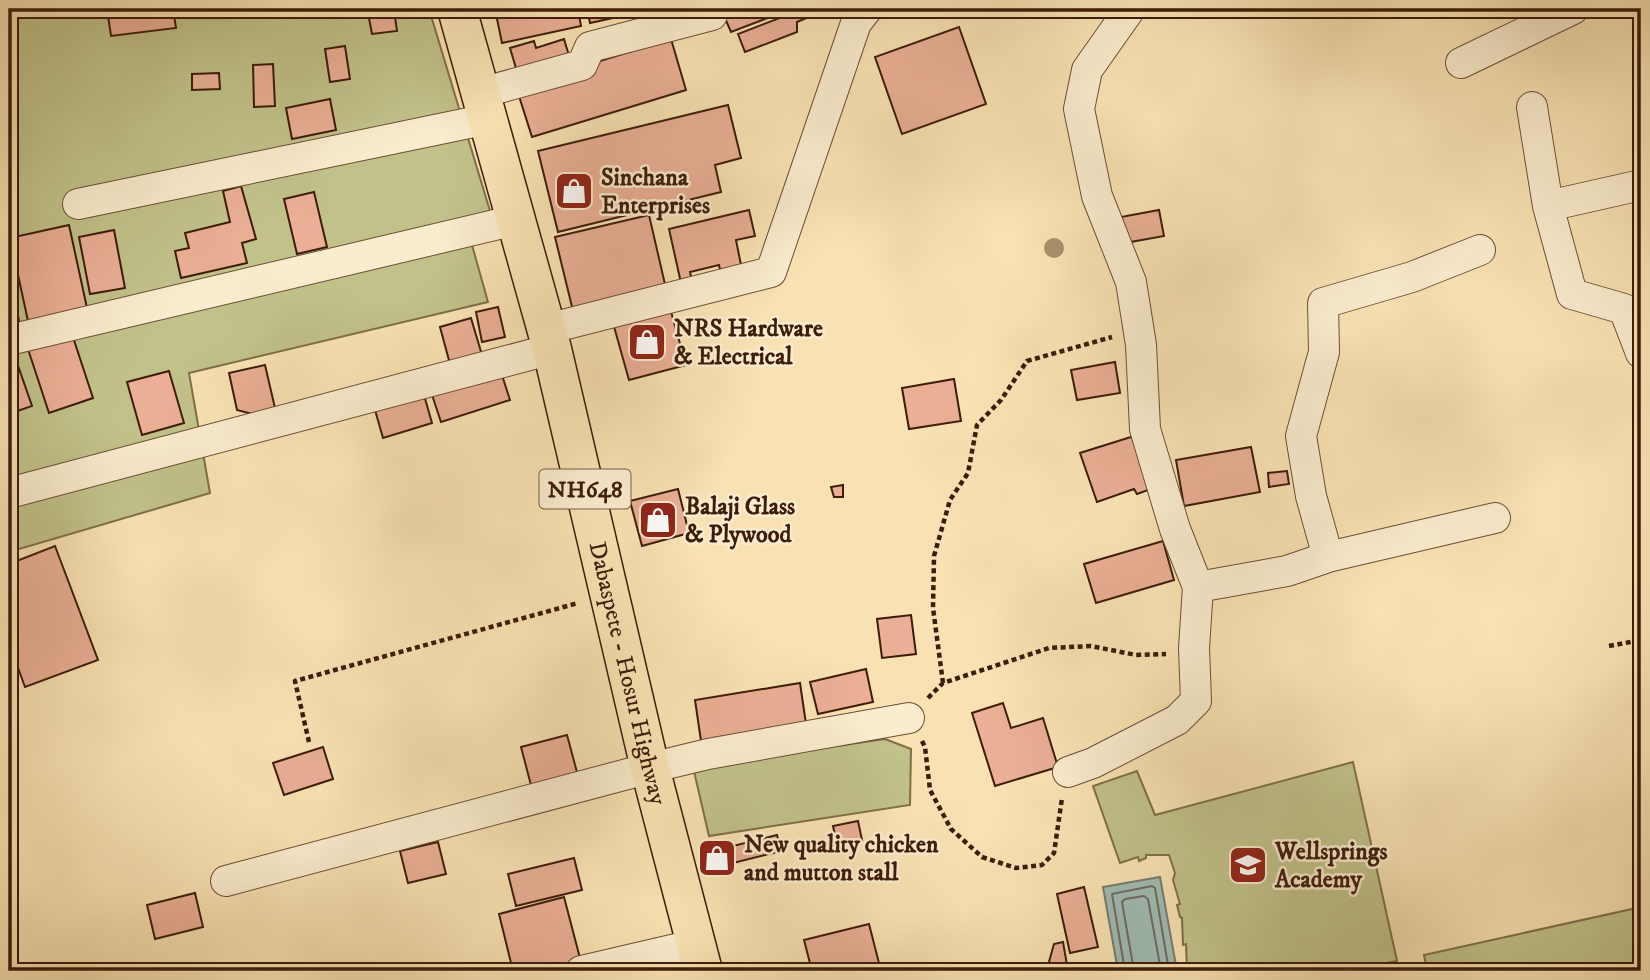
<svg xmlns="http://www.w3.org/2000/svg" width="1650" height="980" viewBox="0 0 1650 980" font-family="'IM FELL DW Pica',serif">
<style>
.green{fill:#c1c28a;stroke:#7f6f4a;stroke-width:2}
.water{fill:#9fbcb4;stroke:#787c70;stroke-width:2}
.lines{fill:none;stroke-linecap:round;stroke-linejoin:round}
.shore{stroke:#6e6c60;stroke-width:2}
.building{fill:#eaaf95;stroke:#3d1c0b;stroke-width:2}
.minor-casing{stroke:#6c4e35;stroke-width:32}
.highway-casing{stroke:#3d1c0b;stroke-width:41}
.path{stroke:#3d1c0b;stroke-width:4.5;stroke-dasharray:5 3.5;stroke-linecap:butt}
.minor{stroke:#faecce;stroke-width:30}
.highway{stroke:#f8e2b3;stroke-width:38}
.tree{fill:#a7916c}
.labels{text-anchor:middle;stroke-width:5;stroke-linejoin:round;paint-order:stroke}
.shield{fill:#faecce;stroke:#765a46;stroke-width:2}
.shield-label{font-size:23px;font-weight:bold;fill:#3d1c0b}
.poi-label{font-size:24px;font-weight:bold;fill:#3d1c0b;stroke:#faecce;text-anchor:start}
.street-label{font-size:24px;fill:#3d1c0b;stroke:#faecce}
</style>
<rect width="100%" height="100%" fill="#f8e2b3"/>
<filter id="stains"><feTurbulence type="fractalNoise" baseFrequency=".00286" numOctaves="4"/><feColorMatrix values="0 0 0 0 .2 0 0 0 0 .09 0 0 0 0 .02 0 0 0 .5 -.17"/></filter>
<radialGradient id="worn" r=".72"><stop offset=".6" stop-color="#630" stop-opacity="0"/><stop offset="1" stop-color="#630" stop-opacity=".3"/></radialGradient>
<path class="green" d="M9,9h420l61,202 -25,9 23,82 -299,71 21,120 -201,59z
M885,739l26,10 -1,56 -201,31 -16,-69z
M1353,762l44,199 -53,10h-157l-1,-27 -3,1 -1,-27 -2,-1 -3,-12 3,-1 -7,-24 2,-7 -6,-18h-23v3l-7,3 -1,-4 -18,6 -27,-77 44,-15 18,44z
M1641,907v64h-214l-3,-16z"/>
<path class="water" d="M1160,877l17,94h-59l-15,-84z"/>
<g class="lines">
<path class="shore" d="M1125,971l-13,-77 40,-8 3,2 14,83
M1134,971l-12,-69 3,-3 19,-3 4,3 13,72"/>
</g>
<path class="building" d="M107,9h66l3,19 -65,8z
M495,9h83l3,17 -79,17z
M587,9h39l1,6 -37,8z
M650,9h25l-23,8z
M721,9h70l-60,23z
M803,9l22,1 -28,12v10l-52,20 -7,-18z
M394,10l3,21 -25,3 -4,-21z
M959,27l27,77 -84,30 -27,-77z
M564,39l6,20 -52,16 -8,-27 24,-7 2,7z
M671,39l15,51 -154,47 -13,-41 68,-31z
M345,46l5,33 -20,3 -5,-33z
M273,64l2,42 -21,1 -1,-42z
M219,73l1,16 -28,1v-16z
M330,99l6,31 -44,9 -6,-31z
M728,105l13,53 -26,7 6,27 -163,40 -20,-81z
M241,186l15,53 -14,4 5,20 -66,15 -6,-27 14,-3 -4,-15 45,-11 -7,-31z
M314,192l13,55 -30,7 -13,-55z
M749,210l6,26 -19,4 5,25 -21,5 -1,-5 -29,7 2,9 -11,2 -12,-54z
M1159,210l5,26 -39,7 -4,-26z
M649,215l18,78 -93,22 -19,-78z
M69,225l18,83 -59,13 -18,-83z
M114,230l11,58 -35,6 -11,-57z
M9,281l11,43 -11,3z
M498,307l7,30 -23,5 -6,-30z
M670,308l16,57 -57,15 -16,-57z
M471,318l11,37 -32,9 -10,-37z
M71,331l22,67 -44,15 -22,-67z
M15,357l17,49 -23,8v-55z
M1115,362l5,31 -43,7 -6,-30z
M265,365l10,43 -23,6 -15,-4 -8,-37z
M169,371l15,52 -42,12 -15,-53z
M501,372l9,28 -69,22 -9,-27z
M954,379l7,42 -52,8 -7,-41z
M422,388l10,35 -49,15 -10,-35z
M1134,436l17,53 -14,5 -3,-5 -37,13 -17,-49z
M1251,447l9,45 -76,14 -8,-46z
M1287,471l2,13 -20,3 -1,-14z
M843,485v12h-9l-3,-10z
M678,489l11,44 -47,13 -12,-45z
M1163,541l11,39 -78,23 -12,-39z
M55,546l43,114 -73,27 -16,-44v-79z
M911,615l5,39 -34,4 -5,-39z
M866,669l7,33 -55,12 -8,-32z
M800,683l6,41 -105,17 -6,-41z
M1003,703l8,25 32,-10 15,49 -63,19 -23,-73z
M567,735l11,41 -46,13 -11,-42z
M323,747l10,32 -49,16 -11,-32z
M858,821l4,19 -25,5 -4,-19z
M777,835l4,16 -68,17 -4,-16z
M438,842l8,32 -38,9 -8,-32z
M574,858l8,32 -66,16 -8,-32z
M1084,887l14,60 -28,6 -13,-59z
M195,893l8,34 -48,12 -8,-34z
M564,897l17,65 -36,9h-32l-14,-57z
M869,924l12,47h-69l-8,-31z
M1063,942l4,23 -20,4 7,-25z
M685,959l3,12h-27l-1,-5z"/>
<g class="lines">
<defs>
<path id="minor" d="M1461,63l112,-54
M481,93l101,-28 8,-18 122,-32
M1532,107l16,99 24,88 52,15 17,44
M78,204l410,-85
M1548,206l93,-21
M547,329l224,-57 85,-249 11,-14
M9,340l507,-120
M9,493l543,-144
M1328,557l-17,-61 -10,-60 23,-84 -1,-49 89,-26 68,-27
M1198,587l89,-16 41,-14 167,-39
M1068,772l25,-9 84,-43 19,-19 -2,-53 4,-61 -23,-58 -30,-100 -4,-84 -10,-63 -34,-86 -18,-87 8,-39 43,-61
M226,881l424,-113 58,-14 201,-36
M581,971l116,-27"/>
<g id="highway">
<path id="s1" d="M457,9l95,340 98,419 53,203"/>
</g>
</defs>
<use href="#minor" class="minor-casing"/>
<use href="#highway" class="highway-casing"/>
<path class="path" d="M1609,646l32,-6
M943,683l-10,-75 1,-52 16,-56 18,-27 9,-48 24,-25 26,-39 85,-24
M928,698l15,-15 106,-35 42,-2 45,9 30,-1
M922,741l3,6 5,43 21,39 31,28 34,11 26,-3 12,-12 8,-55
M309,742l-14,-61 283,-78
M1395,971l16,-2"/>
<use href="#minor" class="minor"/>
<use href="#highway" class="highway"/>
</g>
<circle class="tree" cx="1054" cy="248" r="10"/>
<defs>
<symbol id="shop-square" viewBox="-11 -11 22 22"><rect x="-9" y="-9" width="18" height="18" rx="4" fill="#8f2418" stroke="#faecce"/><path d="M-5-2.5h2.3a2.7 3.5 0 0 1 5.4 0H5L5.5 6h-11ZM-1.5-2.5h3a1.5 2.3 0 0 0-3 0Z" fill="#fff"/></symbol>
<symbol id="school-square" viewBox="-11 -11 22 22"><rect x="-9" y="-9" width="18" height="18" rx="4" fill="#8f2418" stroke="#faecce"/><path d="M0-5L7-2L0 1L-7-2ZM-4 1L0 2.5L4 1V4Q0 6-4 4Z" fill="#fff"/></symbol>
</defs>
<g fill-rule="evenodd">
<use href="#shop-square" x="552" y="169" width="44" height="44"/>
<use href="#shop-square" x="625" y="320" width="44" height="44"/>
<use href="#shop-square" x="636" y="498" width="44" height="44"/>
<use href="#shop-square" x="695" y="836" width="44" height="44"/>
<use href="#school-square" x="1226" y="843" width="44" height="44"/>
</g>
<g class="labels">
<rect class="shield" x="539.5" y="469.5" width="91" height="39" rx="5"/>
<g class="shield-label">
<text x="585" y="497">NH648</text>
</g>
<g class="poi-label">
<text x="601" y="185">Sinchana<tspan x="601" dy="28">Enterprises</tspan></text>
<text x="674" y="336">NRS Hardware<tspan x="674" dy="28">&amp; Electrical</tspan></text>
<text x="685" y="514">Balaji Glass<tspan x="685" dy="28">&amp; Plywood</tspan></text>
<text x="744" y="852">New quality chicken<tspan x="744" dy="28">and mutton stall</tspan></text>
<text x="1275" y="859">Wellsprings<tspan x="1275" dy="28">Academy</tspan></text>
</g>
<g class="street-label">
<text dy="8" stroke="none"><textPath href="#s1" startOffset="686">Dabaspete - Hosur Highway</textPath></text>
</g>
</g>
<rect width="1650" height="980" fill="none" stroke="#f8e2b3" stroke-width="35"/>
<rect x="10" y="10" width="1629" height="959" fill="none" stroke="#3d1c0b" stroke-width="3.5"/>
<rect x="18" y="18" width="1615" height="945" fill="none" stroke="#3d1c0b" stroke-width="2"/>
<rect width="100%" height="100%" filter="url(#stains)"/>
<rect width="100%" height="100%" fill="url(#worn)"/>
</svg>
